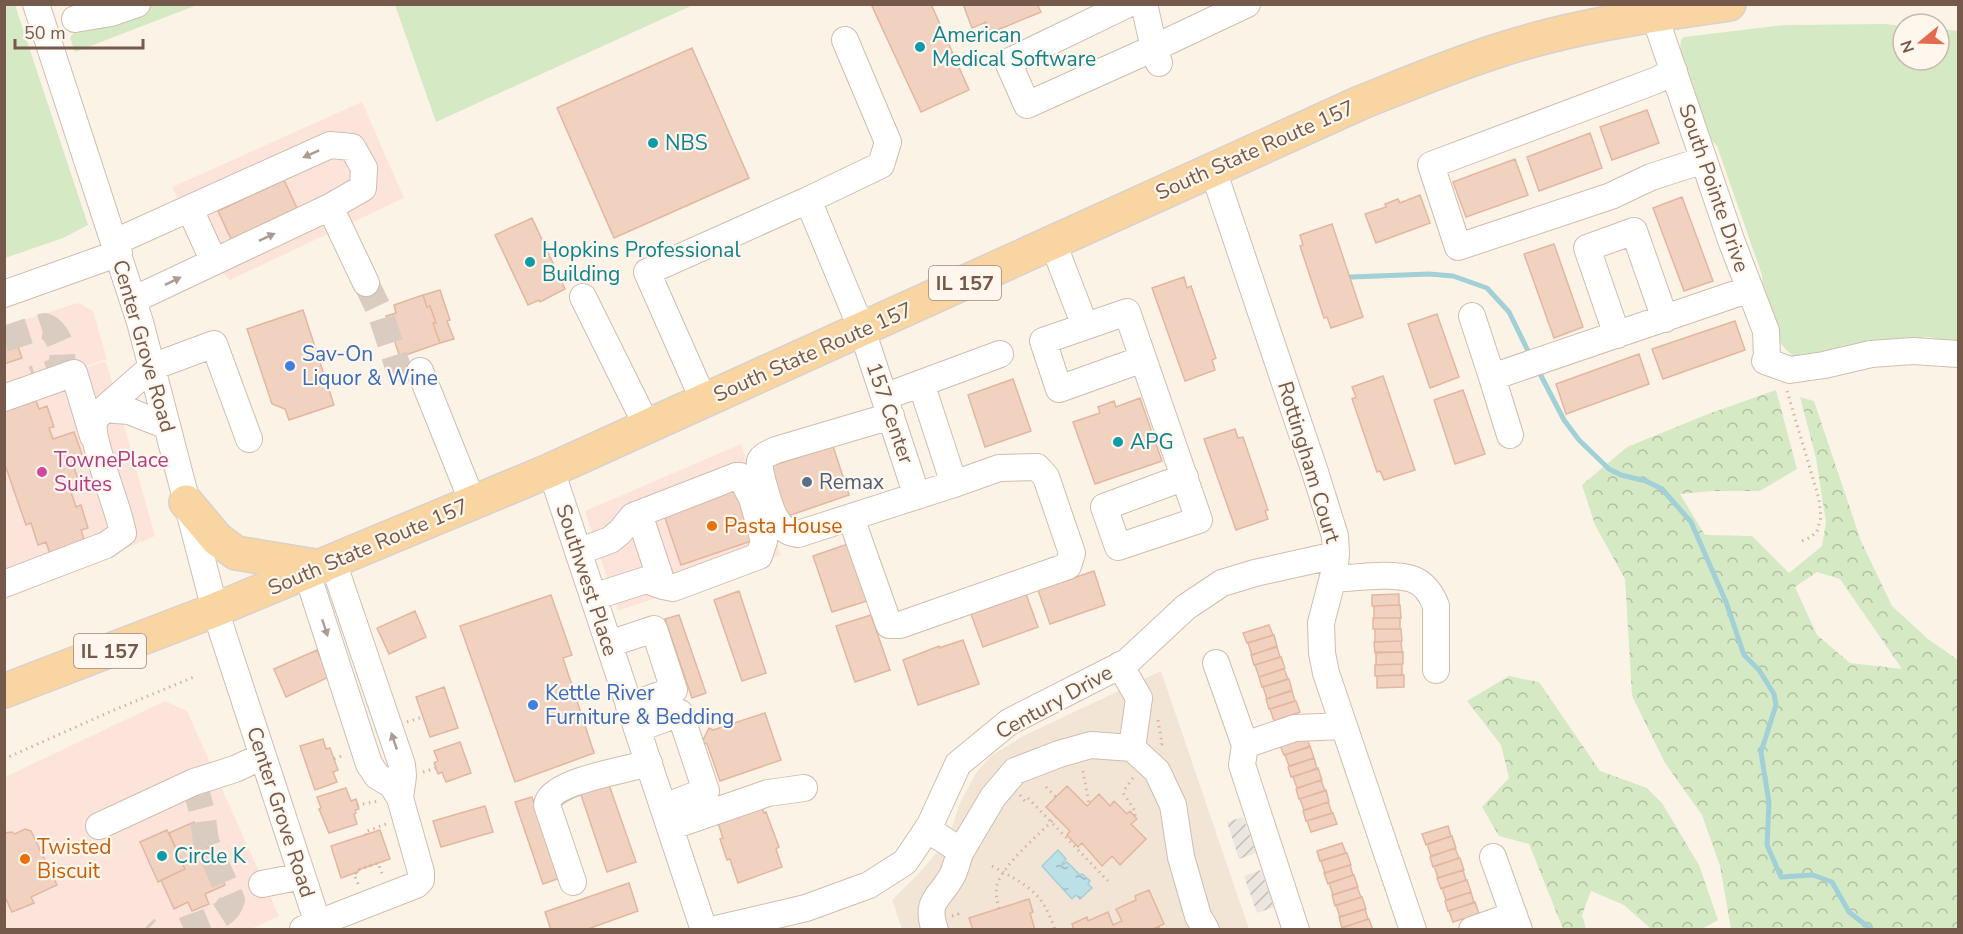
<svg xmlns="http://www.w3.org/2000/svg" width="1963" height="934" viewBox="0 0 1963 934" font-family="'Nunito Sans',sans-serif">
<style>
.residential{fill:#f3e5d5}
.commercial{fill:#fce4db}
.industrial{fill:url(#industrial-furrows)}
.grass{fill:#d5e9c5}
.forest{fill:url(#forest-crowns);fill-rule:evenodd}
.water{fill:url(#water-ripples);stroke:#a2d0d7;stroke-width:1.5}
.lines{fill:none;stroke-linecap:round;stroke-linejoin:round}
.stream{stroke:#a2d0d7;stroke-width:5}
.building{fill:#f1d1bf;stroke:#e3b79f;stroke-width:1.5}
.minor-tunnel{stroke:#daccc0;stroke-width:26;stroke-dasharray:26 13;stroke-linecap:butt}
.minor-casing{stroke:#d0bdaf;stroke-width:28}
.major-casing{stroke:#d8d1cd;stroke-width:36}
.path{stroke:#d6b5a2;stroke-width:3;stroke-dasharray:1.5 4.5;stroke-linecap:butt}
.minor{stroke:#fff;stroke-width:26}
.major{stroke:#f9d6a1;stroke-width:33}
.oneway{fill:#ac9b93}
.culture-dot{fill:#0f9aa8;stroke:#fff7ed;stroke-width:2}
.shop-dot{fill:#3f7fe0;stroke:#fff7ed;stroke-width:2}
.hotel-dot{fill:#d1479c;stroke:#fff7ed;stroke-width:2}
.service-dot{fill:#5c6f8a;stroke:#fff7ed;stroke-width:2}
.food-dot{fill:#e8710a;stroke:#fff7ed;stroke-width:2}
.labels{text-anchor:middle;stroke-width:4.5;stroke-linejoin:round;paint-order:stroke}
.shield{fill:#fff7ed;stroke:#9e887c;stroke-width:1.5}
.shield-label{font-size:20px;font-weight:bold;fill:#75594b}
.culture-label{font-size:21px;fill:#0d838f;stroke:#fff7ed;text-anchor:start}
.street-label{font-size:21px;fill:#75594b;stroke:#fff7ed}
.shop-label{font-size:21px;fill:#366cbe;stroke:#fff7ed;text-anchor:start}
.hotel-label{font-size:21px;fill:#b23c85;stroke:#fff7ed;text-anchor:start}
.service-label{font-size:21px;fill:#4e5e75;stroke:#fff7ed;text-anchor:start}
.food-label{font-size:21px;fill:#c56008;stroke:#fff7ed;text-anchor:start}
</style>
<defs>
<pattern id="industrial-furrows" width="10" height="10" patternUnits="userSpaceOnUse" patternTransform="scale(1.5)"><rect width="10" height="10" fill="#ece6e0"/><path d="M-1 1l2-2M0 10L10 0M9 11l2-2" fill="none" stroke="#c4bdb8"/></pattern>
<pattern id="forest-crowns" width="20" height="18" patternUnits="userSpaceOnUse" patternTransform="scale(1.5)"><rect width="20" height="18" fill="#d5e9c5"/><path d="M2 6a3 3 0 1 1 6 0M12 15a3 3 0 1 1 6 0" fill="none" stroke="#b1c0a2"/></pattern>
<pattern id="water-ripples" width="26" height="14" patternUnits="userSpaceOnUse" patternTransform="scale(1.5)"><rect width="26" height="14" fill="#bbe0e5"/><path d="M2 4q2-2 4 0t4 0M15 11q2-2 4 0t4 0" fill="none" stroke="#9db9bc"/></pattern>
</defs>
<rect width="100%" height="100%" fill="#fcf3e7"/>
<path class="residential" d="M1161,671l88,258h-347l-10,-29 29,-29 17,-20 13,-21 9,-27 16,-30 15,-17 32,-20z"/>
<path class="commercial" d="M362,102l42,96 -174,82 -26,-25 -32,-68z
M78,303l15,8 14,48 -102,34 -1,-67z
M106,361l49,175 -150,64 -1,-205z
M741,444l40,111 -163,56 -33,-100z
M165,701l22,10 92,205 -30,14h-244v-153z"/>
<path class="industrial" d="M1243,817l13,36 -17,6 -12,-37z
M1261,870l13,37 -17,6 -13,-37z"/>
<path class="grass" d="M4,5h11l73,220 -25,13 -58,20z
M151,5h46l-122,47 -5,-14 6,-9z
M395,5v-1l298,1 -257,117z
M1885,24l18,2v34h36v-31l19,2v311l-31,-5 -65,6 -64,15c-27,-12 -35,-56 -36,-83l-45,-129 -13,-14 -24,-80 1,-12 3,-3 101,-12z"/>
<path class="forest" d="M1776,390l21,79 -37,22h-47l-33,3 25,41 47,1 37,37 33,-27 4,-24 -10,-64 -16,-61 14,4 47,140 31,65 36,33 30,21v269h-227l-11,-63 -18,-51 -37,-52 -33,-67 -7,-117 -30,-54 -13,-40 45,-38 81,-33zM1817,572l23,7 62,90 -52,-6 -33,-28 -22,-48z
M1509,676l30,6 61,89 47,17 15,15 37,62 19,55 -16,9h-51l-27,-24 -33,-14 -9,24 4,14h-23l-34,-85 -30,-8 -17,-29 27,-29 -8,-33 -34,-44z"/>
<path class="water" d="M1058,850l8,9 -4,5v1l5,-3 13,13 2,-1 8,7 -2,3 4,4 -12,11 -4,-4 -4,4 -30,-33z"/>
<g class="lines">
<path class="stream" d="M1351,277l78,-3 24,2 34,12 22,24 22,45
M1537,368l27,52 15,20 30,29 12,6 25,6 16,8 29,33 35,80 18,53 15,15 15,24 2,11 -15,47 8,51 -2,42 14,32 32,-2 19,7 17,30 23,18"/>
</g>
<path class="building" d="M871,4h60l38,86 -48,22z
M963,4h74l4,8 -51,21 -4,-11 -14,6z
M692,48l57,130 -135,60 -57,-130z
M1647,110l12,33 -47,17 -12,-33z
M1590,133l12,35 -63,23 -12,-34z
M1515,159l13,36 -62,22 -13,-35z
M284,180l13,28 -66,31 -13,-28z
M1420,195l10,28 -54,20 -11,-29 21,-7 -1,-3 13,-5 2,4z
M1682,197l31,84 -29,10 -31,-83z
M532,218l33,71 -25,13 -1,-2 -11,5 -33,-70z
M1332,224l31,93 -32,11 -4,-11 -3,1 -24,-72 3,-1 -3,-10z
M1554,244l29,83 -29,11 -30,-84z
M1184,277l3,11 4,-2 25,72 -4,2 3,10 -30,11 -33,-93z
M440,290l10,30 -3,1 7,18 -14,4 -7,-20h3l-6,-17 -3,1 -4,-12z
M423,295l4,12 3,-1 6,17h-3l7,20 -40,14 -14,-41 10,-3 -2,-8z
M303,310l31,95 -45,15 -4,-11 -13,-5 -25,-75z
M1437,314l22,63 -29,11 -22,-64z
M1735,321l10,29 -82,29 -11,-30z
M16,341l6,17 -18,6v-19z
M1639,354l10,30 -83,30 -10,-30z
M1383,376l32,94 -31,10 -4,-9 -3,1 -25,-73 4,-2 -4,-10z
M1013,379l18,52 -46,16 -17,-52z
M1463,390l22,64 -30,10 -21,-64z
M34,395l5,14 8,-3 7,21 -5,1 4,11 21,-7 8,22 -11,4 8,24 -2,1v3l-7,3 6,18 5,-2 7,23 -7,2 5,15 -35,12 -5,-15 -8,3 -7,-22 -5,2 -22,-63v-58z
M1140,398l22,63 -67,23 -22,-62 27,-9 -2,-6 16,-6 2,6z
M1235,429l3,9 5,-1 25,73 -3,1 3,8 -32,11 -32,-91z
M833,446l16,49 -67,23 -17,-50z
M742,488l18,50 -79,27 -17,-50z
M848,544l19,57 -35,11 -19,-56z
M1094,571l11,34 -55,19 -12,-34z
M739,591l27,82 -24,8 -28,-81z
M1026,594l12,33 -55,20 -12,-33z
M1399,594v11l-27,1v-11z
M551,595l21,60 -9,3 31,95 -79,29 -55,-156z
M1400,605l1,13h-27v-12z
M415,611l11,26 -37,17 -12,-26z
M679,615l27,78 -14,5 -27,-79z
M871,615l19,55 -35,12 -19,-56z
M1373,618h27v11h-27z
M1269,625l4,10 -26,8 -4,-10z
M1375,629h26l1,12 -27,1z
M1274,635l3,11 -25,9 -4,-12z
M963,640l16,44 -61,21 -15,-45 36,-14v2z
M1401,641l1,11 -27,1 -1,-11z
M1277,647l3,10 -26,8 -3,-10z
M317,650l12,27 -43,20 -12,-28z
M1376,652h27v12l-27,1z
M1281,657l4,11 -26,9 -4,-12z
M1402,664v11l-27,1v-11z
M1284,669l4,10 -26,8 -3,-10z
M1404,675v12l-27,1v-12z
M1289,679l3,11 -25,9 -4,-12z
M444,687l14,41 -28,9 -14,-40z
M1292,691l3,10 -26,8 -3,-10z
M1296,701l4,11 -26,9 -4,-12z
M765,713l16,47 -61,21 -13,-37 -5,-2 7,-14 4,2z
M1306,736l4,11 -26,8 -4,-10z
M323,739l3,10 4,-1 8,22 -5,2 4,10 -22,8 -15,-44z
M460,742l11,31 -25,9 -4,-10 -4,2 -2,-6 -2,-5 4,-2 -4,-10z
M1310,746l4,12 -25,8 -4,-11z
M1314,758l3,11 -26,8 -3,-10z
M1318,768l4,12 -25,8 -4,-11z
M607,779l29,83 -29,10 -28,-83z
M1321,780l4,11 -26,8 -3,-10z
M1067,786l20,20 12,-12 11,12 4,-5 13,13 3,-3 7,8 -6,5 15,15 -26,26 -8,-9 -10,10 -20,-23 -4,4 -11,-12 3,-4 -24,-24z
M346,788l5,13 5,-2 3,10 -4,1 1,3 -2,1 3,10 -28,9 -10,-24 2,-1 -4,-11z
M1326,790l3,12 -25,8 -4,-11z
M532,797l28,81 -17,6 -28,-82z
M1328,802l4,11 -26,8 -3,-10z
M761,805l3,8 2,-1 13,35 -3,2 6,18 -44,16 -8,-24 -3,1 -7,-21 3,-1 -6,-18z
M485,806l8,26 -52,15 -8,-26z
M1333,813l4,11 -26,8 -4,-11z
M194,822l12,26 3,-1 16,38 -20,9 4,10 -17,7 -4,-9 -14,7 -13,-29 24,-11 -16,-36z
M1448,826l3,10 -25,9 -4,-11z
M25,829l6,2 26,54 -26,12 3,6 -22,9 -8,-17v-62l8,-1 3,2z
M167,830l18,39 -27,13 -18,-40z
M380,830l10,29 -32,11v2l-17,6 -10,-32z
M1452,836l4,12 -25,8 -4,-12z
M1342,843l4,10 -26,8 -3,-10z
M1455,848l4,10 -26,9 -3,-10z
M1347,853l4,12 -26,8 -4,-12z
M1460,858l4,12 -26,8 -4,-12z
M1350,865l3,10 -25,9 -4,-11z
M1463,870l3,10 -25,9 -4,-11z
M1354,875l4,12 -25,8 -4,-12z
M1467,880l4,12 -25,8 -4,-12z
M629,883l9,28 -53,19h-34l-6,-18z
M1357,887l4,10 -26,9 -3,-11z
M1149,890l15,34 -13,6h-77l-2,-6 15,-7 1,4 20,-9 5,13 9,-4 -6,-12 20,-9 -1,-4z
M1471,892l3,11 -26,8 -3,-10z
M1362,897l4,12 -26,8 -4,-12z
M1029,899l4,13 -3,1 5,17h-62l-4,-12z
M1475,902l4,12 -26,8 -4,-11z
M1365,909l3,10 -26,9 -3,-11z
M1369,919l4,11h-28l-1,-3z"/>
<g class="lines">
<path class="minor-tunnel" d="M366,283l14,29 22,68
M4,339l40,-13c14,3 24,30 15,41 -5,7 -18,9 -26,12
M145,928l2,2
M184,930c16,-7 44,-12 48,-30l-26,-59 -4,-29 -8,-30"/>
<defs>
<path id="minor" d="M36,4l104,318 75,288 105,320
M1128,4l-120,58 19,43 127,-57 5,15
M1144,4l10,44 93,-44
M1654,14l77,226 35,91 1,27 -2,3 25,9 34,-5 47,-11 42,-3 45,3
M75,19l36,-6 26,-9
M845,40l43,102 -7,23 -73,35 54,130 55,166
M1674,71l-17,9 -226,85 27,82 153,-51 40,-19 53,-17
M1213,170l102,302 20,64 1,19 -2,18 -13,50 1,30 4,20 87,257
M330,207l36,76
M190,209l24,53
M115,242l215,-97 22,2 12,21 -1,20 -33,19 -197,93
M1053,243l32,83
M4,294l115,-41
M583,297l64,129
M1472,316l20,61 258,-88
M1617,335l-30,-87 47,-17 31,88
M1143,359l-84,30 -16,-48 84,-29 72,208 -81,27 -14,-40 81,-30
M420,371l53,132
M1492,377l18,58
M884,397l116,-43
M4,398l70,-25 19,63
M704,401l-57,-129 161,-72
M891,416l-115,34c-6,3 -13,5 -16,11 -3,7 11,51 16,58 5,9 12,14 22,15l156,-50
M167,426l-38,-15 -25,-2 48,-42 62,-23 35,95
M551,470l153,460
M639,514l24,72
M851,518l38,107h11l168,-59 4,-13 -26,-76 -9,-10 -38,1 -45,16 -33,-101
M578,552l32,-12 10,-8 13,-16 103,-40h4l12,22 12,43 -5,15 -86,32 -10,-2 -17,-6 -53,17
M333,562l69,203 1,11 -3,22
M1333,579c22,-1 58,-7 79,0 12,4 20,16 24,27v64
M4,584l102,-39 17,-12c-4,-25 -35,-97 -28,-113 2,-4 6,-8 9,-11
M609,644l45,-15 20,61 -45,16
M1216,663l29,82 -3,20 54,165
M1120,665l19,33 -7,50 25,23 16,34 8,52 17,59 8,14
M637,729l43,-16 26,78 -43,16
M1245,745l50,-17 49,-2
M99,826l95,-44 41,-13 28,-13
M670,827l98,-34 36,-5
M927,829l34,22c-3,7 -5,16 -8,23 -12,24 -29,25 -18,56
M961,851l32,-54 22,-26 44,-17 32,-9 41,3
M1493,857l26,73
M573,882l-26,-77c2,-24 81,-35 102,-42
M262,884l40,-8
M303,929l113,-44 5,-5v-8l-21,-74 -8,-13 -15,-9 -8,-12 -62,-191
M712,930l94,-22 63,-23 36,-23 25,-37 28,-61 51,-42 118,-60 59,-55 36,-24 33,-10 81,-18
M1472,930l42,-15"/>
<path id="major" d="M186,502l31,37 19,14 85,14
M4,691l211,-81 336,-140 809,-367c45,-18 90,-37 137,-52 75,-25 154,-36 232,-47"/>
</defs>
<use href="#minor" class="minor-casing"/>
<use href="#major" class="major-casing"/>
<path class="path" d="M1787,391l32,108 2,18 -4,14 -6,6 -11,5
M1158,720l4,24 -2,1
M407,722l16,-5
M4,759l110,-49 80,-33
M334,759l10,-4
M1083,771l6,33
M423,772l13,-4
M1133,778l-8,11 -1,5 11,17v5
M1046,787l10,10
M1020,795l5,6
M1028,798l80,83
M357,805l22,-4
M366,835l-1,-3 21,-8
M992,866c34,19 50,24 63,64
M358,884l-4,-10 4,-2v-2l20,-7 5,13
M999,909c-2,-9 -4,-16 -2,-24 6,-21 43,-51 59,-68
M952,916l6,-2 1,5
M1158,927l1,3"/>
<use href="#minor" class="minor"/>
<use href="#major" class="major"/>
</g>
<defs><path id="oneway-solid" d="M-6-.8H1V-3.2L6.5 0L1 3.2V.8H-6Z" transform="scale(1.5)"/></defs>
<g class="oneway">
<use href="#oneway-solid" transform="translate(311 154) rotate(156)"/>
<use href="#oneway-solid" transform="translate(267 237) rotate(-25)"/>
<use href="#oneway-solid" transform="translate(173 281) rotate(-26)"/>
<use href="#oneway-solid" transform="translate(325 628) rotate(72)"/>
<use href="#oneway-solid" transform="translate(394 741) rotate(-109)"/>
</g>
<g class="culture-dot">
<circle cx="920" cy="47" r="6"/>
<circle cx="653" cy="143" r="6"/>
<circle cx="530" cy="262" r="6"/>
<circle cx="1118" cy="442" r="6"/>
<circle cx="162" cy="856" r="6"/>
</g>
<g class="shop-dot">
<circle cx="290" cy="366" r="6"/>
<circle cx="533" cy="705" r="6"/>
</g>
<circle class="hotel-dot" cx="42" cy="472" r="6"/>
<circle class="service-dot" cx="807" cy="482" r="6"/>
<g class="food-dot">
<circle cx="712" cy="526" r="6"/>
<circle cx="25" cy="859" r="6"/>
</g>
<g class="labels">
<g class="shield">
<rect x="929" y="266" width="72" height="34" rx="4.5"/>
<rect x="74" y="634" width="72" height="34" rx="4.5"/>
</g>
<g class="shield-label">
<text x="965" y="290">IL 157</text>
<text x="110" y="658">IL 157</text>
</g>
<g class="culture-label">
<text x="932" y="42">American<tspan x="932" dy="24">Medical Software</tspan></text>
<text x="665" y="150">NBS</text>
<text x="542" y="257">Hopkins Professional<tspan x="542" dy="24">Building</tspan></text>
<text x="1130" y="449">APG</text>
<text x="174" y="863">Circle K</text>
</g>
<g class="street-label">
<text transform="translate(1255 150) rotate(-24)" y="7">South State Route 157</text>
<text transform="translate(1714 188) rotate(71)" y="7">South Pointe Drive</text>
<text transform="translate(144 346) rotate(74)" y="7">Center Grove Road</text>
<text transform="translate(813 352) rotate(-24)" y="7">South State Route 157</text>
<text transform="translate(890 413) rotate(71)" y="7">157 Center</text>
<text transform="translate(1309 462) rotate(73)" y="7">Rottingham Court</text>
<text transform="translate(368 547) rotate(-23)" y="7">South State Route 157</text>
<text transform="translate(587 580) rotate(72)" y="7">Southwest Place</text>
<text transform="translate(1054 702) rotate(-29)" y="7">Century Drive</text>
<text transform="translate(281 812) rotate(72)" y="7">Center Grove Road</text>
</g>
<g class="shop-label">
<text x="302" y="361">Sav-On<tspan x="302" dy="24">Liquor &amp; Wine</tspan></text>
<text x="545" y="700">Kettle River<tspan x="545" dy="24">Furniture &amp; Bedding</tspan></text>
</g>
<g class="hotel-label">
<text x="54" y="467">TownePlace<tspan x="54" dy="24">Suites</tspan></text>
</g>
<g class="service-label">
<text x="819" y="489">Remax</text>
</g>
<g class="food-label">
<text x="724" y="533">Pasta House</text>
<text x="37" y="854">Twisted<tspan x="37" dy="24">Biscuit</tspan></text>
</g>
</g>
<rect width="1963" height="934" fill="none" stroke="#75594b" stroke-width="12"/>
<g transform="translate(1921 42) rotate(251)"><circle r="28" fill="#fff7ed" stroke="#c8b8ac" stroke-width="1.5"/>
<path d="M0-4.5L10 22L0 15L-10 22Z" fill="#e36c4e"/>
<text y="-9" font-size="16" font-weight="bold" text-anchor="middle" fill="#75594b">N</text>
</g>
<path d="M15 39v9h128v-9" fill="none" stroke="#75594b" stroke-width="3"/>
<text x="24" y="39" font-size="18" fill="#75594b" stroke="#fff7ed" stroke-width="4.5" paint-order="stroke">50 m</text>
</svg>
